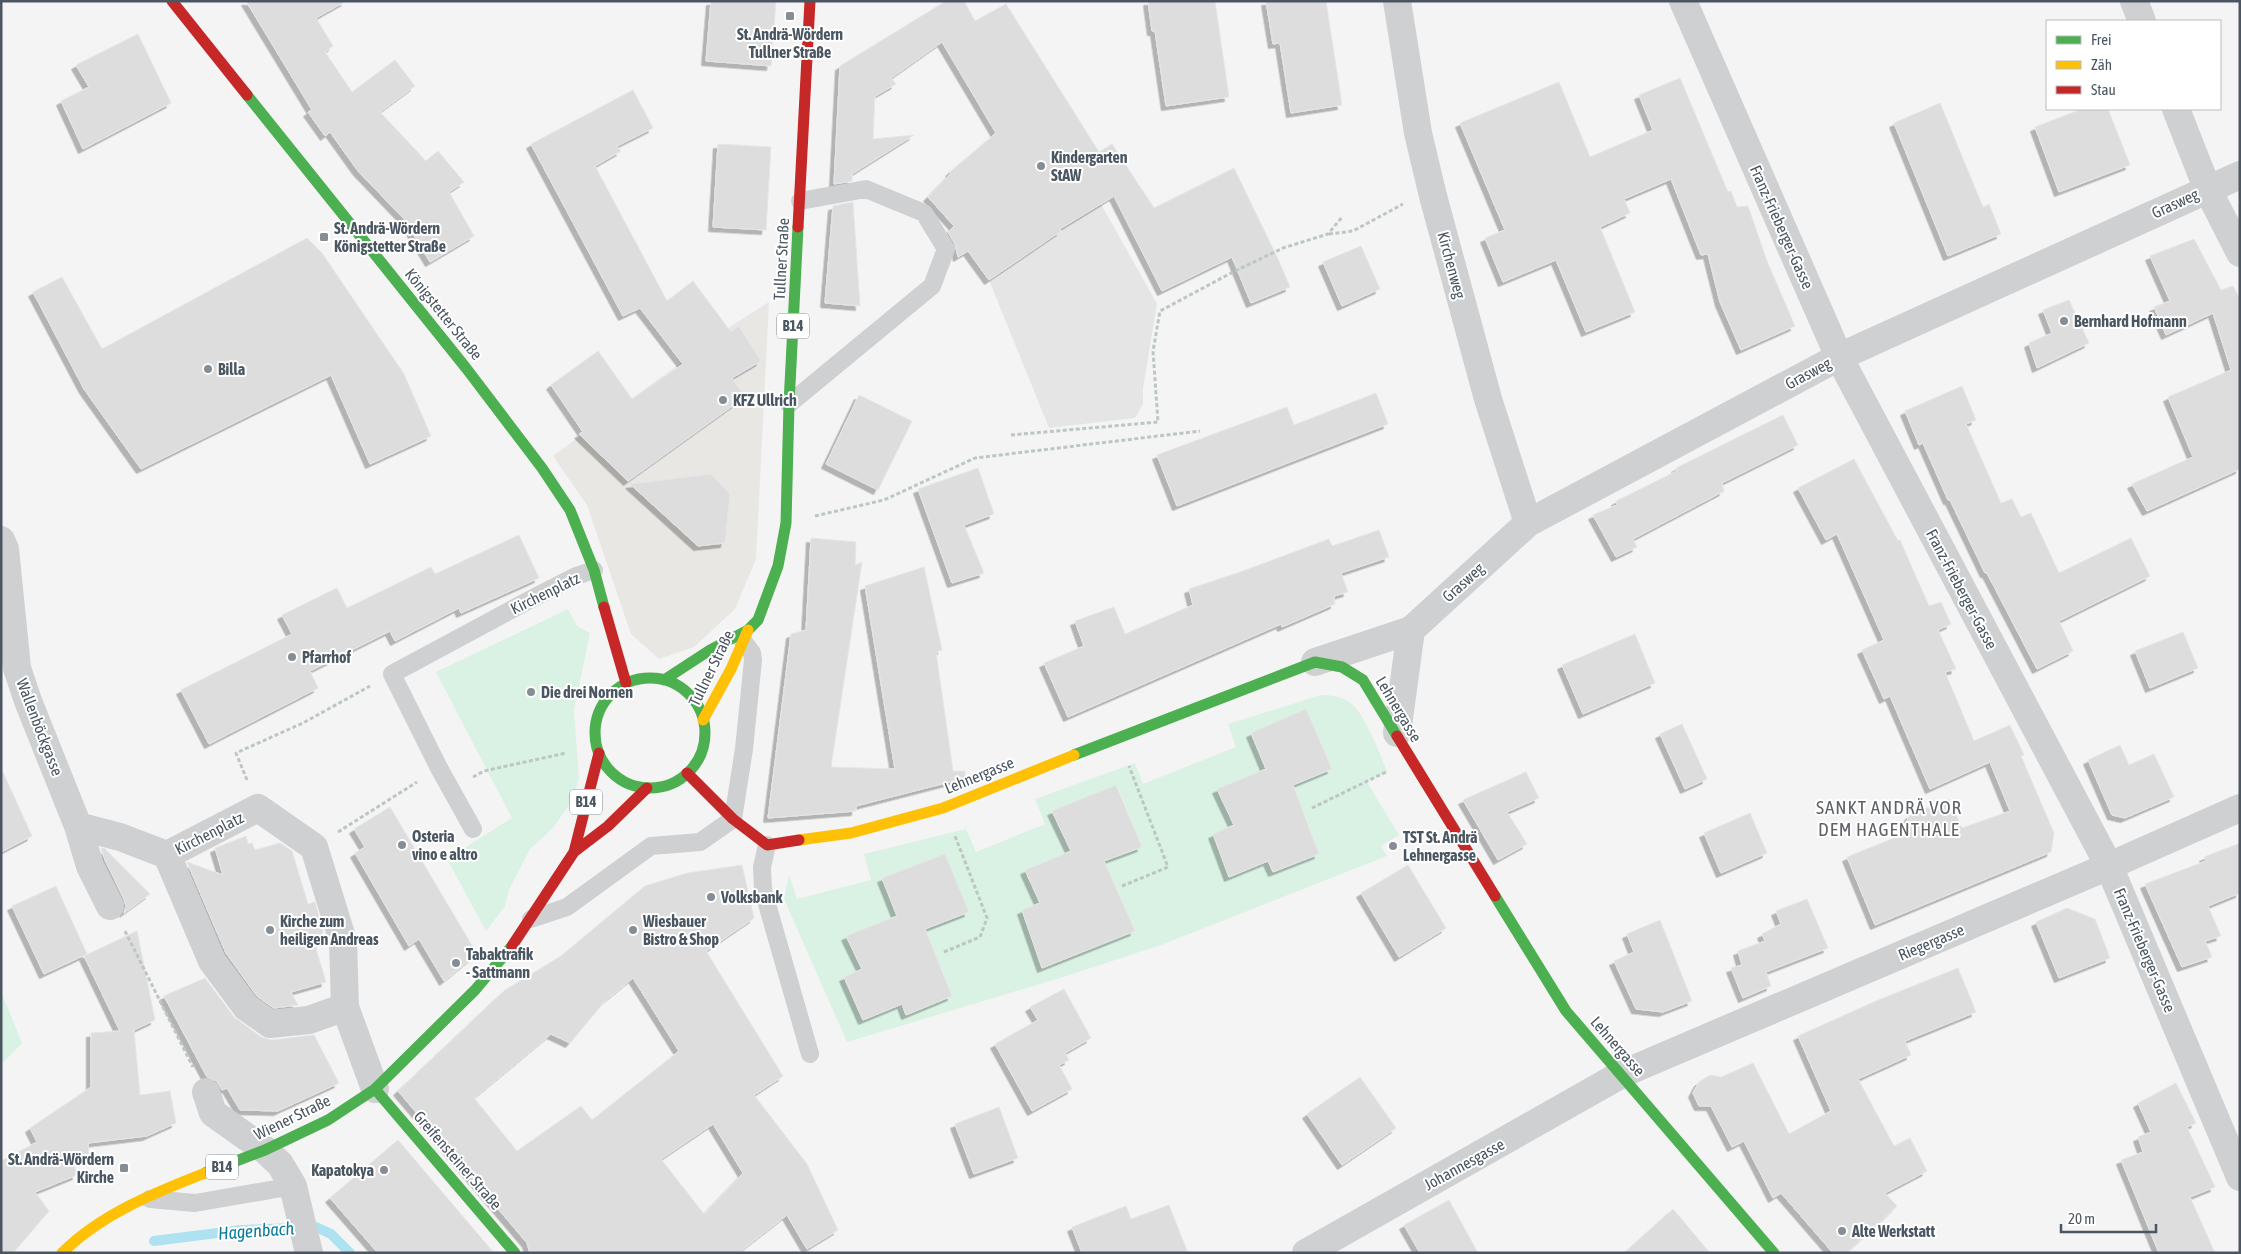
<svg xmlns="http://www.w3.org/2000/svg" width="2241" height="1254" viewBox="0 0 2241 1254" font-family="'Asap Condensed',sans-serif">
<style>
.commercial{fill:#e8e7e3}
.education{fill:#e6e5e6}
.green{fill:#d9f2e3;fill-rule:evenodd}
.lines{fill:none;stroke-linecap:round;stroke-linejoin:round}
.stream{stroke:#aee2f0;stroke-width:10}
.building{fill:#ddddde;stroke:#e5e6e7;fill-rule:evenodd;filter:url(#shadow)}
.path{stroke:#bcc7c4;stroke-width:3;stroke-dasharray:4 2.5;stroke-linecap:butt}
.lane{stroke:#ced0d2;stroke-width:18}
.street{stroke:#ced0d2;stroke-width:28}
.fast{stroke:#4caf50;stroke-width:11}
.slow{stroke:#ffc107;stroke-width:11}
.jam{stroke:#c62828;stroke-width:11}
.poi-dot{fill:#868d94;stroke:#fff;stroke-width:2}
.labels{text-anchor:middle;stroke-width:4;stroke-linejoin:round;paint-order:stroke}
.shield{fill:#fff;stroke:#808990;stroke-width:1}
.shield-label{font-size:15px;font-weight:bold;fill:#4a5661}
.poi-label{font-size:16px;font-weight:bold;fill:#4a5661;stroke:#fff;text-anchor:start}
.street-label{font-size:16px;fill:#4a5661;stroke:#fff}
.water-label{font-size:18px;font-style:italic;fill:#0c7c9b;stroke:#fff}
.quarter-label{font-size:19px;letter-spacing:1px;fill:#5f6368;stroke:#fff}
</style>
<defs>
<filter id="shadow"><feDropShadow dx="-4.5" dy="4.5" stdDeviation="0" flood-color="#0004"/></filter>
</defs>
<rect width="100%" height="100%" fill="#f4f4f4"/>
<path class="commercial" d="M769,302l-13,257 -21,50 -41,38 -35,12 -28,-25 -44,-129 -34,-49 181,-132z"/>
<path class="education" d="M1073,191l12,23 16,-10 56,100 -14,84v16l-8,14 -86,10 -60,-148 72,-49 -12,-21z"/>
<path class="green" d="M568,609l9,17 13,7 -16,77 5,69 -8,23 -18,26 -23,21 -21,41 -4,16 -19,25 -39,-72 65,-41 -76,-146z
M1321,695c12,0 24,2 33,11 11,11 28,51 33,66l-20,10 32,53 -18,11 6,10 -226,89 -98,32 -216,65 -63,-143 5,-24 8,24 74,-19 -7,-26 102,-25 10,23 69,-28 -10,-25 100,-36 8,21 93,-37 -8,-23zM1306,710l26,59 -58,24 9,25 21,-6 15,42 -46,18 -5,-11 -34,-36 32,-56 -14,-36zM1117,785l25,62 -61,23 12,26 23,-8 19,43 -54,21 -43,4 -16,-46 18,-7 -15,-33 46,-19 -19,-40zM945,854l24,58 -64,25 31,19 16,40 -46,18 -4,-10 -39,16 -19,-42 18,-9 -16,-33 51,-20 -15,-38z
M1,991l21,52 -21,22z"/>
<g class="lines">
<path class="stream" d="M154,1241l87,-11 75,-3 15,7 19,19"/>
</g>
<path class="building" d="M246,1h100l-30,17 17,28 -8,6 27,40 43,-32 20,26 -35,26 46,49 12,-10 26,31 -15,10 25,44 -44,26 -26,-43 -46,-48 -28,-39 -5,4 -17,-24 4,-2z
M711,1h65l-5,65 -65,-5z
M946,1h18l11,20 31,-17 93,148 13,-8 42,64 80,-40 45,93 11,26 -39,16 -19,-46 -70,34 -48,-95 -54,33 1,2 -72,49 -21,-29 -10,6 -3,-13 -7,-12 6,-6 -26,-29 23,-24 -1,-1 46,-39 -54,-91 -51,36 5,6 -21,12 -2,43 41,-4 -62,39v7l-18,3 6,-118z
M1148,1h67l14,96 -63,9 -11,-75h-3z
M1266,1h60l16,104 -51,8 -11,-70 -7,1z
M138,34l33,69 -88,46 -22,-48 28,-14 -13,-22z
M1680,78l48,114 3,-1 6,16 11,-1 19,55 28,65 -54,24 -21,-48 -12,-48 -7,1 -30,-76 -47,20 6,14 -30,14 35,85 -49,20 -30,-72 -53,22 -18,-44 20,-8 -45,-107 99,-41 31,75 63,-27 -14,-35z
M633,90l20,38 -36,18 4,5 -26,15 72,135 26,-20 38,51 8,-6 22,35 -29,17 13,19 -117,84 -49,-47 4,-2 -32,-47 47,-34 34,48 51,-35 -43,-56 -17,8 -92,-172z
M1940,103l43,104 6,-3 12,30 -53,22 -54,-133z
M2082,109h26l22,56 -71,27 -24,-65z
M718,144l53,3 -5,83 -53,-3z
M853,202l7,104 -35,-3 8,-97z
M307,238l15,15 82,121 27,62 -61,28 -39,-89 -190,94 -57,-80 -51,-97 29,-15 40,72z
M2194,239l27,51 12,-4 7,13v170l-93,42 -15,-27 61,-27 -25,-60 63,-27 -18,-57 -47,22 -12,-28 16,-6 -20,-45z
M1361,246l19,43 -38,17 -19,-44z
M2069,300l20,43 -52,25 -8,-25 23,-10 -9,-23z
M1962,386l14,34 -10,4 35,79 11,-4 9,18 10,-4 28,60 72,-35 19,38 -91,45 14,30 -36,18 -50,-96h-2l-35,-73h-2l-25,-57 -4,2 -14,-34z
M1376,393l12,31 -211,82 -20,-51 130,-48 7,18z
M859,395l53,26 -34,69 -52,-26z
M1783,415l15,30 -76,38 2,8 -91,48 4,8 -21,10 -23,-42 24,-10 -1,-4 61,-30 -1,-3z
M1854,459l44,82 2,-1 29,66 12,-4 10,22 -13,6 18,39 -11,3 29,69 36,-16 14,30 -3,1 33,77 -3,19 -176,73 -28,-68 52,-21 11,-21 39,-16 13,29 48,-17 -20,-49 -60,27 -40,-93 -6,3 -22,-49 22,-10 -47,-106 -11,6 -28,-52z
M978,468l16,46 -30,11 20,48 -32,10 -34,-94z
M711,474l19,20 -5,49 -27,3 -68,-62z
M1379,530l10,27 -48,16 7,19 -14,4 1,8 -53,23 -1,-3 -213,93 -24,-54 40,-17 -9,-25 39,-14 11,27 68,-29 -4,-16 54,-18 86,-32 3,7z
M519,535l20,43 -78,35 -2,-5 -64,33 -5,-10 -80,40 8,17 -109,56 -28,-54 111,-56 -10,-19 55,-27 10,20 84,-41 4,7z
M811,538l45,4 -1,23 7,-3 -31,205 64,2 -30,-183 59,-19 18,83 -6,2 17,119h12v7l-109,28v5l-88,7 23,-184 15,-4z
M2183,632l15,36 -48,20 -15,-37z
M1635,634l20,49 -72,31 -21,-49z
M1306,709l26,60 -39,16 26,69 -46,18 -5,-11 -39,16 -16,-43 21,-9 -17,-36 49,-20 -15,-36z
M1682,724l25,55 -22,10 -25,-55z
M2120,745l9,20 25,-11 20,43 -49,21 -13,-3 -24,-55z
M1,768l31,68 -31,16z
M1526,772l13,26 -32,14 20,32 -29,16 -35,-60z
M1116,785l26,62 -38,14 31,70 -93,37 -20,-58 18,-7 -15,-33 46,-19 -19,-40z
M390,807l87,147 -33,27 -25,-42 -10,7 -54,-93 10,-6 -11,-18z
M1750,813l17,40 -46,20 -17,-40z
M246,836l2,8 4,-1 3,7 25,-7 12,8 16,53 7,-2 8,29 -7,18 10,33 -35,10 7,13 -24,3 -17,-12 -31,-43 -39,-91 36,13 -8,-27z
M2240,843v50l-32,13 13,30 -16,5 7,16 -30,10 -37,-83 61,-23 -2,-4z
M101,848l4,1 45,45 -26,19 2,-7 -2,-7 -19,-39z
M945,854l24,58 -44,17 27,67 -46,19 -4,-11 -39,16 -19,-43 18,-8 -16,-33 51,-20 -15,-38z
M742,865l12,53 -48,33 77,125 -29,19 53,69 31,66 -31,19 -20,-34 -49,38h-208l-3,-10 -129,-152 107,-101 56,-34 84,-70 42,-13zM633,978l46,73 -87,69 -11,-14 -64,45 -43,-53 77,-64 19,9 35,-42zM713,1124l30,49 -39,41 -43,-55z
M1408,865l38,63 -47,29 -38,-64z
M56,886l31,68 -43,20 -32,-68z
M1807,899l21,49 -62,24 5,14 -28,12 -12,-30 11,-3 -4,-14 27,-10 -3,-7 19,-10 -5,-13z
M2067,908l28,11 15,39 -51,20 -23,-56z
M1660,920l32,81 -29,11 -27,-3 -22,-48 20,-9 -7,-18z
M137,931l18,89 -23,11 2,-1 6,65 30,-4 6,32 -29,13 -59,7 1,12 -16,7 4,13 -42,17 14,19 -36,42h-12v-92l36,-19 -7,-14 61,-41v-54l29,-2 -36,-75z
M1958,968l18,44 -71,29 6,14 -53,24 36,67 16,-8 17,33 -42,22 12,13 -51,47h-13l-52,-60 -8,5 -29,-57 -12,6 -21,-41h-12l-6,-13 6,-11 11,-7 11,2 32,-14 36,71 42,-23 -33,-75 78,-35z
M205,978l29,39 27,20 11,3 42,-5 25,48 -61,28 -38,-1 -13,-22 -5,2 -5,-9 -10,-4 -43,-81z
M1064,989l27,49 -26,15 4,7 -10,5 13,24 -40,22 -37,-67 43,-24 -8,-13z
M1360,1077l36,51 -54,37 -35,-51z
M2176,1083l20,40 -9,4 28,60 -25,10 25,56h-56l-38,-93 22,-8 -5,-15 13,-5 -13,-29z
M999,1107l19,51 -44,16 -19,-50z
M398,1140l96,113h-116l-48,-55z
M1449,1200l29,53h-58l-16,-28z
M1169,1205l19,48h-106l-10,-26 54,-21 5,13z
M1673,1209l37,44h-86z"/>
<g class="lines">
<path class="path" d="M1329,234l24,-3 50,-27
M1011,435l147,-13 -5,-71 7,-40 73,-39 50,-24 45,-14 15,-18
M815,516l69,-16 91,-42 225,-27
M473,777l11,-6 82,-18
M247,780l-11,-27 67,-30 67,-37
M1312,808l74,-36
M338,832l79,-50
M1122,886l46,-19 -39,-101
M125,931l68,136
M944,952l36,-15 7,-19 -32,-82"/>
<path class="lane" d="M789,404l143,-118 14,-37 -22,-36 -58,-24 -66,12
M473,829l-34,-61 -47,-94 143,-77 41,-21 18,-6
M767,845l-5,22 1,23 47,164
M531,919l36,-12 84,-61 49,-4 33,-23 11,-70 9,-89 -1,-7 -9,-12
M150,1199l45,4 98,-17"/>
<path class="street" d="M1397,1l21,132 15,63 55,203 40,124
M1683,1l156,356 270,509 131,311
M2134,1l8,20
M2176,109l31,79 33,65
M1,540l4,9 12,119 11,33 50,125 12,40 20,40
M1315,662l96,-32 117,-107 311,-166 401,-182
M1397,733l14,-103
M78,826l42,11 47,18 91,-47 56,39 29,94 2,66 30,82
M167,855l45,106 34,46 24,17 39,-4 36,-13
M206,1092l7,21 52,37 15,14 13,22 16,67
M1306,1253l316,-179 487,-208 131,-58"/>
<path class="fast" d="M247,95l219,273 76,100 28,42 24,60 10,37
M595 733a55 55 0 1 1 110 0a55 55 0 1 1-110 0Z
M664,680l46,-30 38,-20 10,-10 20,-54 8,-43 3,-119 9,-177
M1074,755l241,-93 27,5 21,13 34,56
M1495,896l71,115 208,242
M375,1089l140,164
M205,1173l60,-23 63,-30 47,-31 100,-99 37,-44"/>
<path class="slow" d="M703,720l28,-51 17,-39
M799,840l52,-7 92,-25 131,-53
M62,1253c39,-39 92,-60 143,-80"/>
<path class="jam" d="M172,1l75,94
M798,227l12,-226
M604,607l22,76
M1397,736l98,160
M687,773l46,46 34,26 32,-5
M574,852l34,-26 39,-38
M512,946l62,-94 25,-99"/>
</g>
<g class="poi-dot">
<rect x="785" y="11" width="10" height="10" rx="2.5"/>
<circle cx="1041" cy="166" r="5"/>
<rect x="319" y="232" width="10" height="10" rx="2.5"/>
<circle cx="2064" cy="321" r="5"/>
<circle cx="208" cy="369" r="5"/>
<circle cx="723" cy="400" r="5"/>
<circle cx="292" cy="657" r="5"/>
<circle cx="531" cy="692" r="5"/>
<circle cx="402" cy="845" r="5"/>
<circle cx="1393" cy="846" r="5"/>
<circle cx="711" cy="897" r="5"/>
<circle cx="270" cy="930" r="5"/>
<circle cx="633" cy="930" r="5"/>
<circle cx="456" cy="963" r="5"/>
<rect x="119" y="1163" width="10" height="10" rx="2.5"/>
<circle cx="384" cy="1170" r="5"/>
<circle cx="1842" cy="1231" r="5"/>
</g>
<g class="labels">
<g class="shield">
<rect x="777" y="313.5" width="32" height="25" rx="4"/>
<rect x="570" y="789.5" width="32" height="25" rx="4"/>
<rect x="206" y="1154.5" width="32" height="25" rx="4"/>
</g>
<g class="shield-label">
<text x="793" y="331">B14</text>
<text x="586" y="807">B14</text>
<text x="222" y="1172">B14</text>
</g>
<g class="poi-label">
<text x="790" y="40" text-anchor="middle">St. Andrä-Wördern<tspan x="790" dy="18">Tullner Straße</tspan></text>
<text x="1051" y="163">Kindergarten<tspan x="1051" dy="18">StAW</tspan></text>
<text x="334" y="234">St. Andrä-Wördern<tspan x="334" dy="18">Königstetter Straße</tspan></text>
<text x="2074" y="327">Bernhard Hofmann</text>
<text x="218" y="375">Billa</text>
<text x="733" y="406">KFZ Ullrich</text>
<text x="302" y="663">Pfarrhof</text>
<text x="541" y="698">Die drei Nornen</text>
<text x="412" y="842">Osteria<tspan x="412" dy="18">vino e altro</tspan></text>
<text x="1403" y="843">TST St. Andrä<tspan x="1403" dy="18">Lehnergasse</tspan></text>
<text x="721" y="903">Volksbank</text>
<text x="280" y="927">Kirche zum<tspan x="280" dy="18">heiligen Andreas</tspan></text>
<text x="643" y="927">Wiesbauer<tspan x="643" dy="18">Bistro &amp; Shop</tspan></text>
<text x="466" y="960">Tabaktrafik<tspan x="466" dy="18">- Sattmann</tspan></text>
<text x="114" y="1165" text-anchor="end">St. Andrä-Wördern<tspan x="114" dy="18">Kirche</tspan></text>
<text x="374" y="1176" text-anchor="end">Kapatokya</text>
<text x="1852" y="1237">Alte Werkstatt</text>
</g>
<g class="street-label">
<text transform="translate(2175 203) rotate(-25)" y="6">Grasweg</text>
<text transform="translate(1782 227) rotate(66)" y="6">Franz-Frieberger-Gasse</text>
<text transform="translate(781 259) rotate(-87)" y="6">Tullner Straße</text>
<text transform="translate(1452 265) rotate(75)" y="6">Kirchenweg</text>
<text transform="translate(444 314) rotate(51)" y="6">Königstetter Straße</text>
<text transform="translate(1808 373) rotate(-28)" y="6">Grasweg</text>
<text transform="translate(1463 582) rotate(-42)" y="6">Grasweg</text>
<text transform="translate(1962 589) rotate(62)" y="6">Franz-Frieberger-Gasse</text>
<text transform="translate(545 593) rotate(-26)" y="6">Kirchenplatz</text>
<text transform="translate(711 668) rotate(-64)" y="6">Tullner Straße</text>
<text transform="translate(1399 709) rotate(59)" y="6">Lehnergasse</text>
<text transform="translate(40 727) rotate(69)" y="6">Wallenböckgasse</text>
<text transform="translate(979 775) rotate(-22)" y="6">Lehnergasse</text>
<text transform="translate(209 833) rotate(-27)" y="6">Kirchenplatz</text>
<text transform="translate(1931 942) rotate(-23)" y="6">Riegergasse</text>
<text transform="translate(2145 950) rotate(67)" y="6">Franz-Frieberger-Gasse</text>
<text transform="translate(1618 1046) rotate(49)" y="6">Lehnergasse</text>
<text transform="translate(292 1117) rotate(-26)" y="6">Wiener Straße</text>
<text transform="translate(458 1160) rotate(49)" y="6">Greifensteiner Straße</text>
<text transform="translate(1464 1164) rotate(-29)" y="6">Johannesgasse</text>
</g>
<g class="water-label">
<text transform="translate(256 1231) rotate(-4)" y="6">Hagenbach</text>
</g>
<g class="quarter-label">
<text x="1889" y="814">SANKT ANDRÄ VOR<tspan x="1889" dy="22">DEM HAGENTHALE</tspan></text>
</g>
</g>
<rect width="2241" height="1254" fill="none" stroke="#4a5661" stroke-width="5"/>
<rect x="2046" y="20" width="175" height="90" fill="#ffffff" stroke="#b7bbc0"/>
<rect x="2056" y="36" width="25" height="8" fill="#4caf50" stroke="#b7bbc0"/>
<text x="2091" y="45" font-size="15" fill="#4a5661">Frei</text>
<rect x="2056" y="61" width="25" height="8" fill="#ffc107" stroke="#b7bbc0"/>
<text x="2091" y="70" font-size="15" fill="#4a5661">Zäh</text>
<rect x="2056" y="86" width="25" height="8" fill="#c62828" stroke="#b7bbc0"/>
<text x="2091" y="95" font-size="15" fill="#4a5661">Stau</text>
<path d="M2061 1224v8h95v-8" fill="none" stroke="#4a5661" stroke-width="2.5"/>
<text x="2068" y="1224" font-size="15" fill="#4a5661" stroke="#ffffff" stroke-width="4" paint-order="stroke">20 m</text>
</svg>
